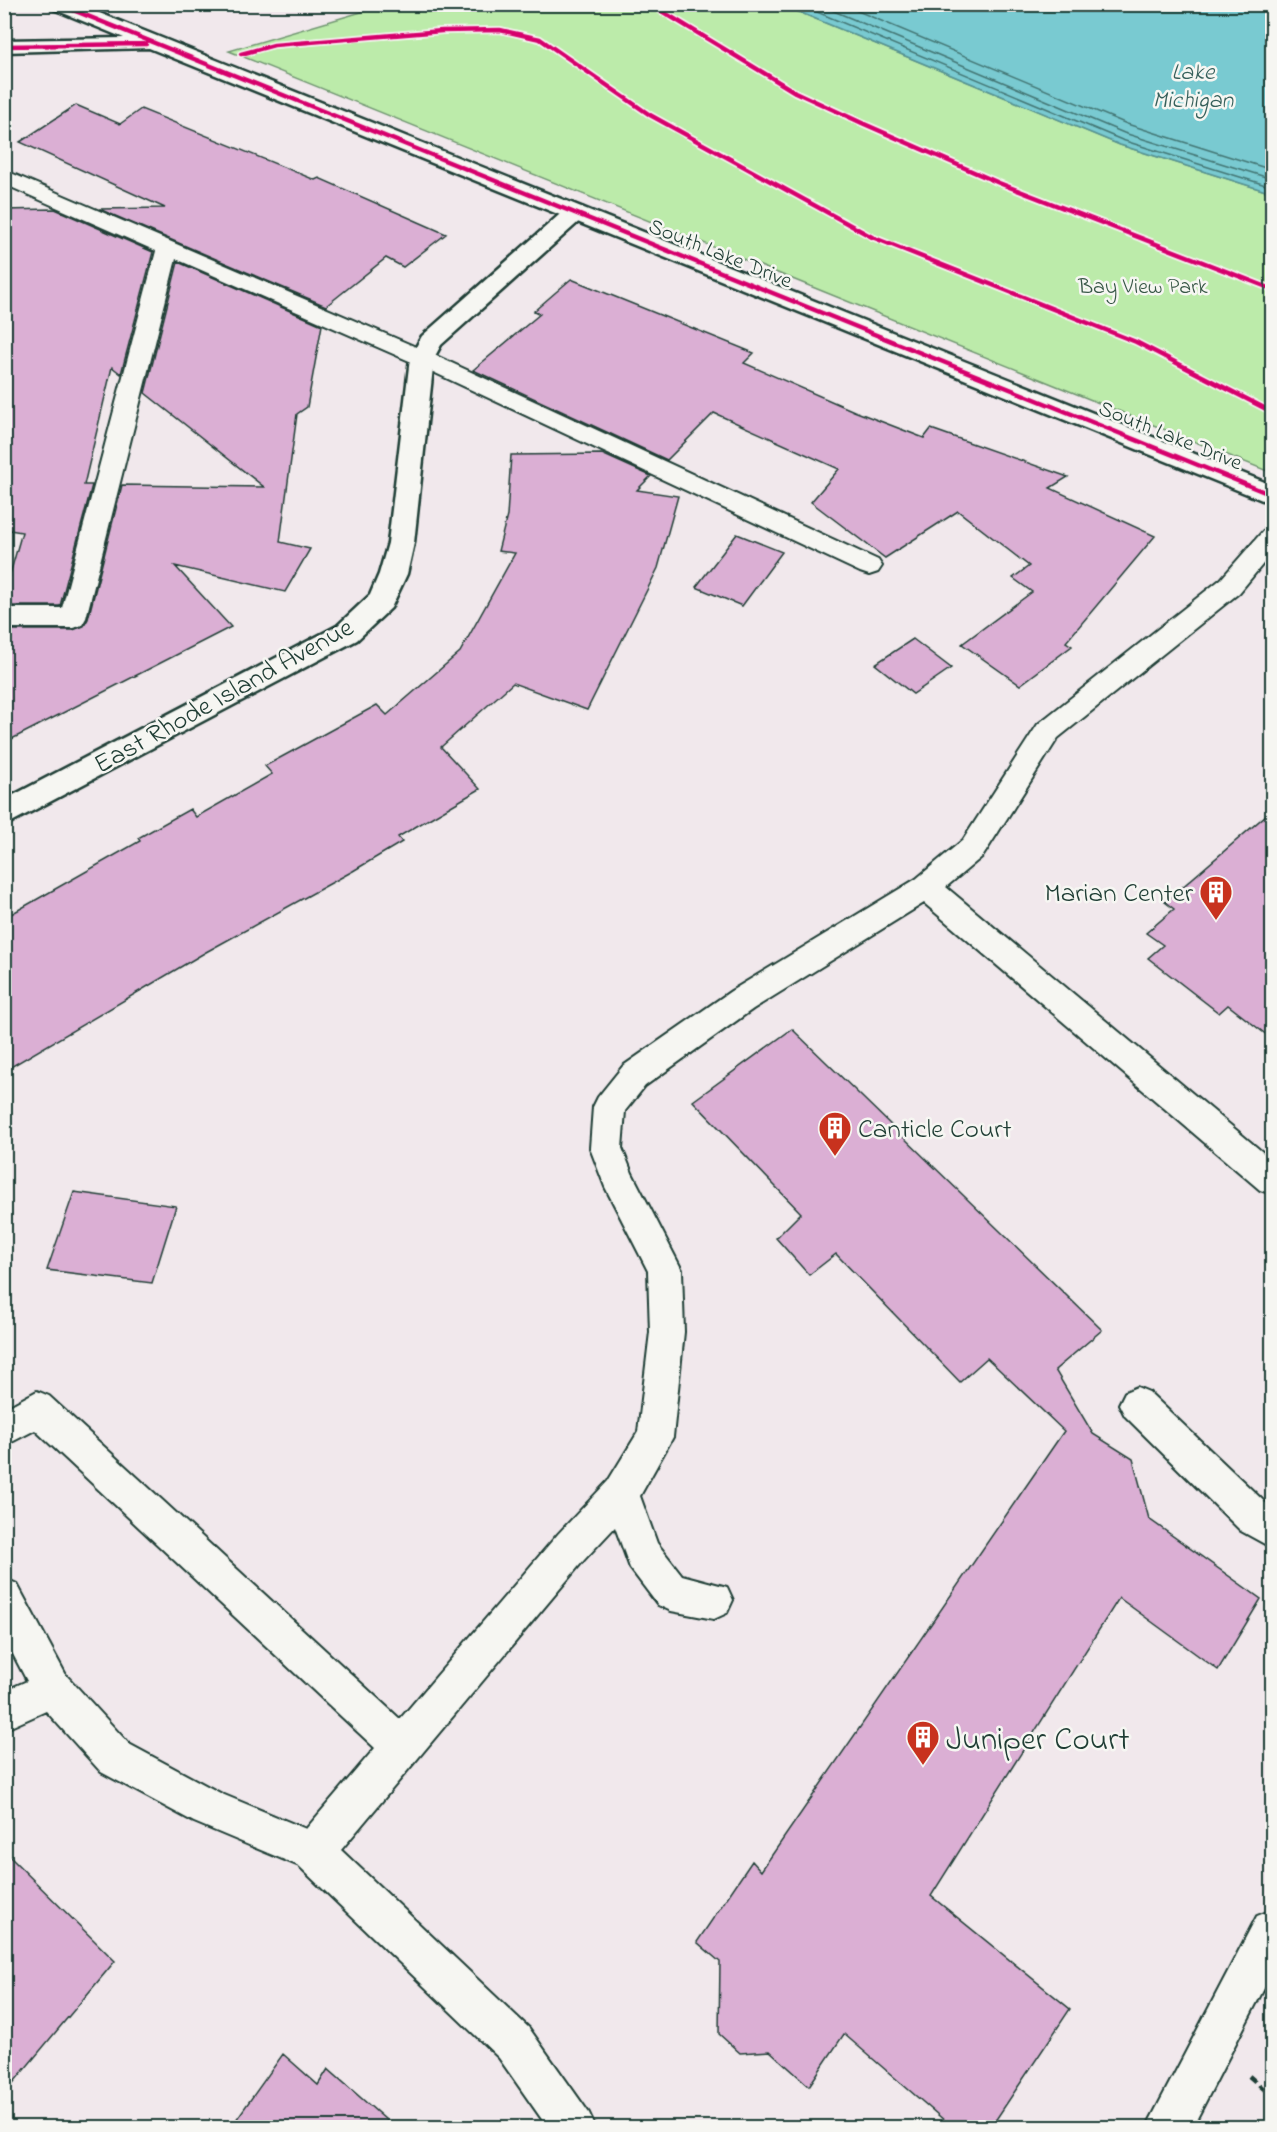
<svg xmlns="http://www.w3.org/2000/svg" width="1277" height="2132" viewBox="0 0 1277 2132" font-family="'Indie Flower',sans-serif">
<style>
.green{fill:#bcebaa;stroke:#6e946f;stroke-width:1.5}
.water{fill:#79cad1;stroke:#559292;stroke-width:1.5}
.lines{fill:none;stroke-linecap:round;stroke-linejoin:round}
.shore{stroke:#437573;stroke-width:1.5}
.building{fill:#dbafd4;stroke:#1f3d34;stroke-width:1.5}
.service-casing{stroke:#1f3d34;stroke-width:4}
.minor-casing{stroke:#1f3d34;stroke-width:5}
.tertiary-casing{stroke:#1f3d34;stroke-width:5}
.path{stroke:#1f3d34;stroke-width:4.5;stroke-dasharray:8 5;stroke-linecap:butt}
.service{fill:#f6f6f2;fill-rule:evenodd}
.minor{fill:#f6f6f2;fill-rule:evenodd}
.tertiary{fill:#f6f6f2;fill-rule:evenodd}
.cycleway-casing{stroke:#f6f6f2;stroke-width:8}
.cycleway{stroke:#d6006c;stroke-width:4.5}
.labels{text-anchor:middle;stroke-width:5;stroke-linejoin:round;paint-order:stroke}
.far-street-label{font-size:22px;fill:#1f3d34;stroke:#f6f6f2}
.far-park-label{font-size:22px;fill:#375746;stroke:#f6f6f2}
.far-water-label{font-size:24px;font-style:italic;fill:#36605b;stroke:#f6f6f2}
.street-label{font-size:27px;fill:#1f3d34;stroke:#f6f6f2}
.poi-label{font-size:27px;fill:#1f3d34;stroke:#f6f6f2;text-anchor:end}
.near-poi-label{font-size:33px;fill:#1f3d34;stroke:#f6f6f2;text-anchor:start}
</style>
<rect width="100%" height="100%" fill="#f1e8ec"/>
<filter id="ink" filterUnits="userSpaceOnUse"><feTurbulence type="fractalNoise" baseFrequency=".0167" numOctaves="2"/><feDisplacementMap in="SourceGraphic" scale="12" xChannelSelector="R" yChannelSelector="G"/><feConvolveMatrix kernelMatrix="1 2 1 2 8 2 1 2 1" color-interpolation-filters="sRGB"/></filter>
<g filter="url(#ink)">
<path class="green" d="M385,5h397l338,140 152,48v280l-1043,-422z"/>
<path class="water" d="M782,5h490v188l-152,-48z"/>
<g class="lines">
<path class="shore" d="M798,4l324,136 150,47
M817,4l307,129 148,46
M841,4l286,120 145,46"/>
</g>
<path class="building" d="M76,105l44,19 21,-15 174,71 4,-2 127,56 -43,33 -17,-9 -60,48 -227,-97 66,-1 -145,-66z
M55,209l98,43 -32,122 -9,-7 -28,118h8l-32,121h-56v-11l18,-63 -18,-3v-319z
M178,262l144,63 -15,82 -10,7 -17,128 30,7 -25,43 -110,-26 56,61 -227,116v-113h69l11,-4 4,-7 34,-134 142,2 -119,-94z
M571,279l183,74 -10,10 110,48 70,27 7,-9 137,48 -18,11 105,48 -89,106 6,4 -52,39 -58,-41 70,-52 -19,-14 16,-12 -71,-55 -73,47 -74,-56 28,-33 -125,-56 -47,47 -194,-90 67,-56 -6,-3z
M602,454l49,22 -14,14 41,6 -20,72 -71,142 -74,-27 -72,64 39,42 -82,48 4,5 -49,29 -147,81 -202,119v-153l136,-77 -2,-3 52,-29 6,8 76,-43 -7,-8 112,-61 10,10 73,-63 55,-99 -17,-2 9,-35 4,-61z
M737,534l45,18 -40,54 -46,-19z
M913,639l38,29 -38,26 -38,-30z
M1272,810v229l-44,-34 -9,8 -71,-55 15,-13 -17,-12 28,-24 -9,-7z
M792,1029l310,301 -47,40 38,64 40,25 16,60 112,80 -43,71 -99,-72 -188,298 139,113 -79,118h-39l-108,-93 -35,52 -39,-35 -30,2 -21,-19 1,-72 -23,-20 55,-81 9,10 303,-440 -77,-73 -27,24 -124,-128 -27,21 -33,-37 25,-25 -108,-112z
M74,1192l102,14 -24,77 -105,-13z
M4,1851l111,110 -111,133z
M283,2054l35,31 10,-16 66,58h-163z"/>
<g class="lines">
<defs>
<path id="service" d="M4,170l426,183 448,207 4,6 -4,6 -9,3 -9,-3 -446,-209 -238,-104 -90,359 -4,7 -9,3h-69v-20h58l94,-357 -152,-67z
M1272,528v25l-33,40 -181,145 -75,118 -37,31 326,273v34l-12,-4 -336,-287 -171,106 -108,77 -20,25 -3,37 10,25 50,97 2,62 -11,105 -33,59 17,47 25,32 45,12 6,13 -6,13 -13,6 -43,-8 -13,-6 -28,-37 -15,-41 -31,33 -243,290 188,178 60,85 7,15h-48l-49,-70 -200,-192 -105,-44 -93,-50 -55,-61 -42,19v-39l23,-10 -23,-44v-59l13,6 49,91 63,69 93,50 84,35 69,-81 -340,-318 -31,16v-37l33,-18 12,5 351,323 158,-185 50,-53 30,-49 12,-100 -2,-61 -43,-84 -15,-39 3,-41 5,-10 25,-31 108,-75 185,-112 47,-39 75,-116 183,-145 42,-48z
M1137,1387l12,5 123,117v39l-31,-17 -116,-115 -6,-12 6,-12z
M1272,1910v63l-80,155h-46l111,-212z"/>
<path id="minor" d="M575,206l8,2 3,5 -3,5 -142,127 -7,13 -20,185 -7,31 -16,34 -34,32 -353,186v-26l333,-174 33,-31 9,-21 9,-31 22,-185 12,-22 145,-128z"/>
<path id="tertiary" d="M48,4h29l1195,481v19l-1123,-456 -145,4v-12l120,-2 -73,-30z"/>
</defs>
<use href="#service" class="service-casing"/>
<use href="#minor" class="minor-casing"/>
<use href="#tertiary" class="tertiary-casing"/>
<path class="path" d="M1249,2076l23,20"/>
<use href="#service" class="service"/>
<use href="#minor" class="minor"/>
<use href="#tertiary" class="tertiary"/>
<defs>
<path id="cycleway" d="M58,4l1214,491
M650,4l145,88 67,31 137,60 273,106
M4,46l142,-2
M241,54l33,-9 168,-14 58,-1 40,9 110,76 222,122 264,105 136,70"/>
</defs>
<use href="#cycleway" class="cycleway-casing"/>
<use href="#cycleway" class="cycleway"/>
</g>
</g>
<defs>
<symbol id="building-pin" viewBox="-11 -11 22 30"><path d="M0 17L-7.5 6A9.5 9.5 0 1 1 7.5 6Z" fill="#c8321e" stroke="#f6f6f2"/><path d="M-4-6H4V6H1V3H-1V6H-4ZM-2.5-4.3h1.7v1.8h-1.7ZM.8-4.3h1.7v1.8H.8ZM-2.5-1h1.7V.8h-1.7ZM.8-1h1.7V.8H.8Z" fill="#fff"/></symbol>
</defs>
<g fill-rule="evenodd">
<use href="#building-pin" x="1197" y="873" width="38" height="52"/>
<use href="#building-pin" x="816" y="1109" width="38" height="52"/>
<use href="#building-pin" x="904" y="1718" width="38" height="52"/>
</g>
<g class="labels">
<g class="far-street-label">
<text transform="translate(721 252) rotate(22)" y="8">South Lake Drive</text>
<text transform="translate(1171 434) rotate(22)" y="8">South Lake Drive</text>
</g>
<g class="far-park-label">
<text x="1143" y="293">Bay View Park</text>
</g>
<g class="far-water-label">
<text x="1193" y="79">Lake<tspan x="1193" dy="28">Michigan</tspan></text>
</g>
<g class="street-label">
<text transform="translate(223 695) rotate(-29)" y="9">East Rhode Island Avenue</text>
</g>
<g class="poi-label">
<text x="1193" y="901">Marian Center</text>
<text x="858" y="1137" text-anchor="start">Canticle Court</text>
</g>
<g class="near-poi-label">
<text x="946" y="1749">Juniper Court</text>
</g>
</g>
<rect width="1277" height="2132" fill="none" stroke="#f6f6f2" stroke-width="24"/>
<rect x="12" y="12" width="1253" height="2108" fill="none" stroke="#1f3d34" stroke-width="2" filter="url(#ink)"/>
</svg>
